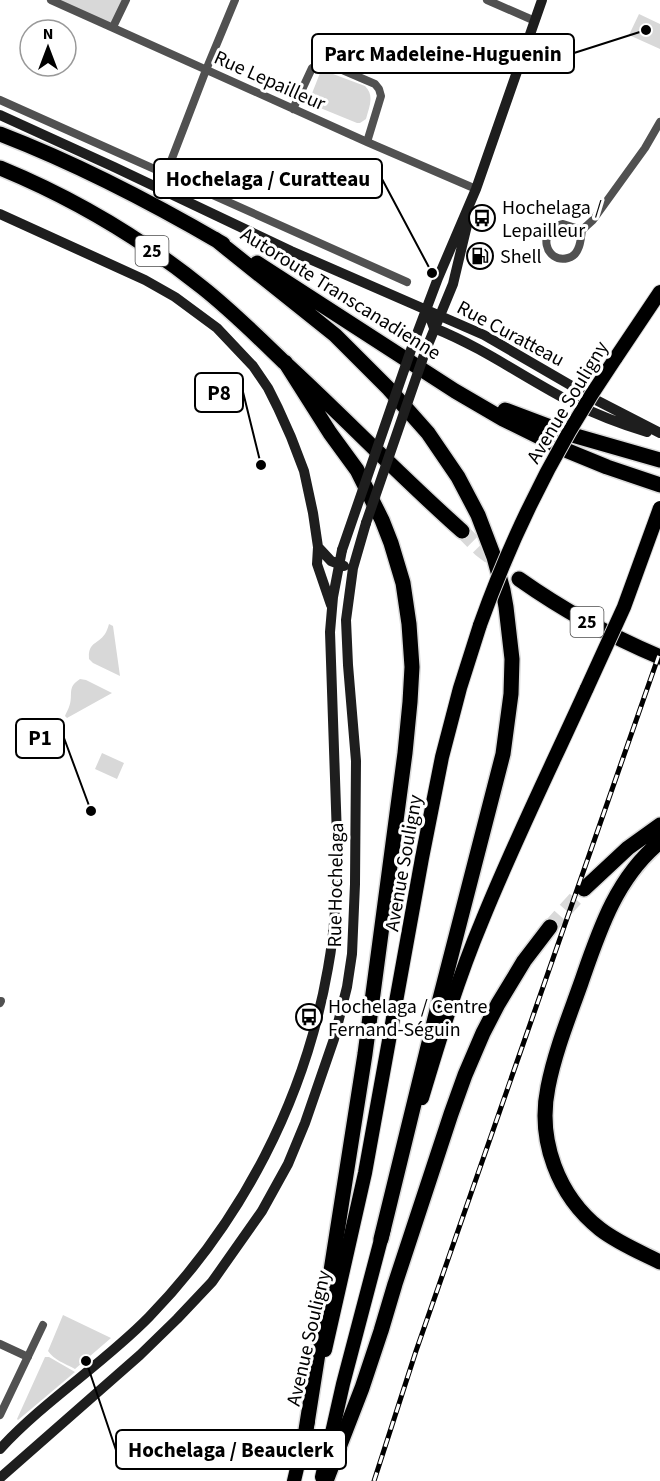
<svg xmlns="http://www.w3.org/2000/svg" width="660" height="1481" viewBox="0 0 660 1481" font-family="'Source Sans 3',sans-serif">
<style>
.green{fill:#d8d8d8}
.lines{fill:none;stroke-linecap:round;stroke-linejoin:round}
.motorway-tunnel{stroke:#d9d9d9;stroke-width:15;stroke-dasharray:15 8;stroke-linecap:butt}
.trunk-casing{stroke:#dbdbdb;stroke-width:16}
.motorway-casing{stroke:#dbdbdb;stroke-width:18}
.minor{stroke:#515151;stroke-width:8}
.secondary{stroke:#1e1e1e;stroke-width:10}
.trunk{stroke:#000;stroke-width:14}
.motorway{stroke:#000;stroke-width:15}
.rail-casing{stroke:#000;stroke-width:5}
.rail{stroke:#fff;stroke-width:3;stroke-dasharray:9;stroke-linecap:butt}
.trunk-bridge-casing{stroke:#dbdbdb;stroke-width:16;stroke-linecap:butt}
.secondary-bridge{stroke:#1e1e1e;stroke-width:10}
.trunk-bridge{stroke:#000;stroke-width:14}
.labels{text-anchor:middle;stroke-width:6;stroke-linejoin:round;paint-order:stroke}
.shield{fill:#fff;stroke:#4c4c4c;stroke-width:1.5}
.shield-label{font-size:18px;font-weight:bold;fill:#000}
.street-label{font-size:20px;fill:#000;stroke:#fff}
.poi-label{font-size:20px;fill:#000;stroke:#fff;text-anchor:start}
.leader{fill:none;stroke:#000;stroke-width:2}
.callout-dot{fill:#000;stroke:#fff;stroke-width:2}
.callout{fill:#fff;stroke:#000;stroke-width:2}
.callout-label{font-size:21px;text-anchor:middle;font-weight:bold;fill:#000}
</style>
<rect width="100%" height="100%" fill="#fff"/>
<path class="green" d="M51,0h75l-13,27z
M639,14l21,10v25l-31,-14z
M325,71l40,15c10,10 4,21 1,33l-6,4h-3l-44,-18 -2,-4v-5l9,-23z
M109,624l4,2 7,50 -27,-13 -4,-4c-1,-17 8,-14 16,-25 2,-3 3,-7 4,-10z
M80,679l6,1 26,13 -45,25 -2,-2c1,-3 3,-6 4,-9 5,-13 -3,-19 11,-28z
M102,753l22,10 -7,16 -22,-10z
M63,1315l48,23 -36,31c-11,-6 -21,-9 -27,-18z
M45,1357h4l26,15 -57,48 -1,-1z"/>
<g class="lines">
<path class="motorway-tunnel" d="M462,531l18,18 39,30
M550,927l34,-38"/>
<defs>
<path id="trunk" d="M615,359l45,-67
M422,1098c18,-60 36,-120 60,-177 32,-79 70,-156 105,-233
M325,1350l40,-177 57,-315 20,-101 18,-69 20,-63
M322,1477l21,-93 41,-156
M294,1481l14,-60"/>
<path id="motorway" d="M0,134c78,30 151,68 223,110
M0,168c73,30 142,71 203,120 29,23 55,49 81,74 60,55 117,115 178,169
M215,239l120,96 54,54 39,44 30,44 20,38 16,42 9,33 3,17 6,52 -1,35 -8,60 -68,264 -54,221
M257,263l198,128 48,28 65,32 39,16 53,18
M285,362l45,71 27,37 25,50 9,23 12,40 6,41 3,43 -2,35 -5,51 -40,301 -59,376
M505,410l64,24 91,26
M519,579c44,31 91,57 141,78
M660,842c-44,36 -61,89 -79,141 -12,34 -26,68 -33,104 -11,53 10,109 52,142 18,14 40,23 60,33
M584,889l44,-41 32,-23
M326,1481l36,-93 19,-57 14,-47 56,-170 14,-39 18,-42 15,-29 26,-43 26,-34"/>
</defs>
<use href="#trunk" class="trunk-casing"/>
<use href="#motorway" class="motorway-casing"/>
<path class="minor" d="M51,0l316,142 109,47
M487,0l48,21
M113,27l13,-27
M0,100l407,182
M293,109l19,-41 6,-4 8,-1 49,21 4,5 2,7 -14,46
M166,174l40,-104 29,-70
M563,224l19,6c-1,6 -1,13 -4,19 -2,5 -6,8 -10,9 -23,6 -32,-29 -5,-34z
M582,230l11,-10 52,-72 15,-26
M0,1001h1l-1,2
M0,1344l28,13
M0,1415l43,-90"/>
<path class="secondary" d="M0,115l114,52 177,84 193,84 112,65 64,33
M0,214l145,66 30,17 42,31 36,38 15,22 10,20 13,29 13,34 9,42 5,34 -1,17 14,41
M427,309l7,19c50,20 92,51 139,75 24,12 48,21 74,29
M412,347l26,-69 38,-89 66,-189
M425,352l28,-68 15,-63
M318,547l13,14 13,5
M0,1449c44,-48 103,-85 149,-132 93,-96 156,-217 179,-349 8,-43 9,-87 9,-131l-7,-205 3,-35 9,-47
M0,1478l140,-123 37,-36 35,-37 50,-71 26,-47 17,-41 29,-84 13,-52 5,-33 3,-70 1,-123 -8,-96 -2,-45 7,-52 13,-45"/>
<use href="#trunk" class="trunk"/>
<use href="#motorway" class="motorway"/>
<defs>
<path id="rail" d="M374,1481l42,-130 244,-699"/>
</defs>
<use href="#rail" class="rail-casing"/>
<use href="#rail" class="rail"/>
<defs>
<path id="trunk-bridge" d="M480,625c34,-95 78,-183 135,-266
M587,688l37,-81 36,-99"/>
</defs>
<use href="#trunk-bridge" class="trunk-bridge-casing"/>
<path class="secondary-bridge" d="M366,523l59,-171
M342,550l70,-203"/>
<use href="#trunk-bridge" class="trunk-bridge"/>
</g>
<defs>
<symbol id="bus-ring" viewBox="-11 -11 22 22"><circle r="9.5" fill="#fff" stroke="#000" stroke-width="1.5"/><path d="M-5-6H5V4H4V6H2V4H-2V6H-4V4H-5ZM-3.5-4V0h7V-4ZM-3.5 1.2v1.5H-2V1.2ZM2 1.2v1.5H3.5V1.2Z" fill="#000"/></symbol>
<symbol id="fuel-ring" viewBox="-11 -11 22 22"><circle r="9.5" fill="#fff" stroke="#000" stroke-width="1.5"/><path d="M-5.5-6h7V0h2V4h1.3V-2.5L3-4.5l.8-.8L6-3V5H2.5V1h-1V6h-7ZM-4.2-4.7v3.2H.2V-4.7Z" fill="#000"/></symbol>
</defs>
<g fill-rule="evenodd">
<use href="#bus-ring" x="467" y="203" width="30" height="30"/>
<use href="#fuel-ring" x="465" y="241" width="30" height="30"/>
<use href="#bus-ring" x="294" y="1002" width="30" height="30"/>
</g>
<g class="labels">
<g class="shield">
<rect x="135.5" y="236" width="33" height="30" rx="4.5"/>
<rect x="570.5" y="607" width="33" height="30" rx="4.5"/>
</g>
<g class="shield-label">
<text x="152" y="257">25</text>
<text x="587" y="628">25</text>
</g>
<g class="street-label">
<text transform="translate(270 80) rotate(24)" y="7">Rue Lepailleur</text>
<text transform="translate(341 293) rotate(32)" y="7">Autoroute Transcanadienne</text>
<text transform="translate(511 333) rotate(28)" y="7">Rue Curatteau</text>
<text transform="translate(567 402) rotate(-59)" y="7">Avenue Souligny</text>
<text transform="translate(403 863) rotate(-80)" y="7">Avenue Souligny</text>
<text transform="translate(335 885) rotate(-89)" y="7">Rue Hochelaga</text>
<text transform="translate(308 1338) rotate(-77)" y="7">Avenue Souligny</text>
</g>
<g class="poi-label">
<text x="502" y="214">Hochelaga /<tspan x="502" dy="23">Lepailleur</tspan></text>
<text x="500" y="263">Shell</text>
<text x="328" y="1013">Hochelaga / Centre<tspan x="328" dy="23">Fernand-Séguin</tspan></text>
</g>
</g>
<path class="leader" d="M646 30L574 53M432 273L382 179M261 465L243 392M91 811L64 738M86 1361L116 1450"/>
<g class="callout-dot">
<circle cx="646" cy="30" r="6"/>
<circle cx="432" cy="273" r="6"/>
<circle cx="261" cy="465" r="6"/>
<circle cx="91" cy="811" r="6"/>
<circle cx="86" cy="1361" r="6"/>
</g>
<g class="callout">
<rect x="312" y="34" width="262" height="39" rx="6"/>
<rect x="154" y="159" width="228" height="39" rx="6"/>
<rect x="195" y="373" width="48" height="39" rx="6"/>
<rect x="16" y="719" width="48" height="39" rx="6"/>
<rect x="116" y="1430" width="230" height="39" rx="6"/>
</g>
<g class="callout-label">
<text x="443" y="61">Parc Madeleine-Huguenin</text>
<text x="268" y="186">Hochelaga / Curatteau</text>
<text x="219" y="400">P8</text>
<text x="40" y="745">P1</text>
<text x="231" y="1457">Hochelaga / Beauclerk</text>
</g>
<g transform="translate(48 48)"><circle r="28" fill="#ffffff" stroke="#999999" stroke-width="1.5"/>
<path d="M0-4.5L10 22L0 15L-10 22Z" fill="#000000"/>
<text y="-9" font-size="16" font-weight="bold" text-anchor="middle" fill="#000000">N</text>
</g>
</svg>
